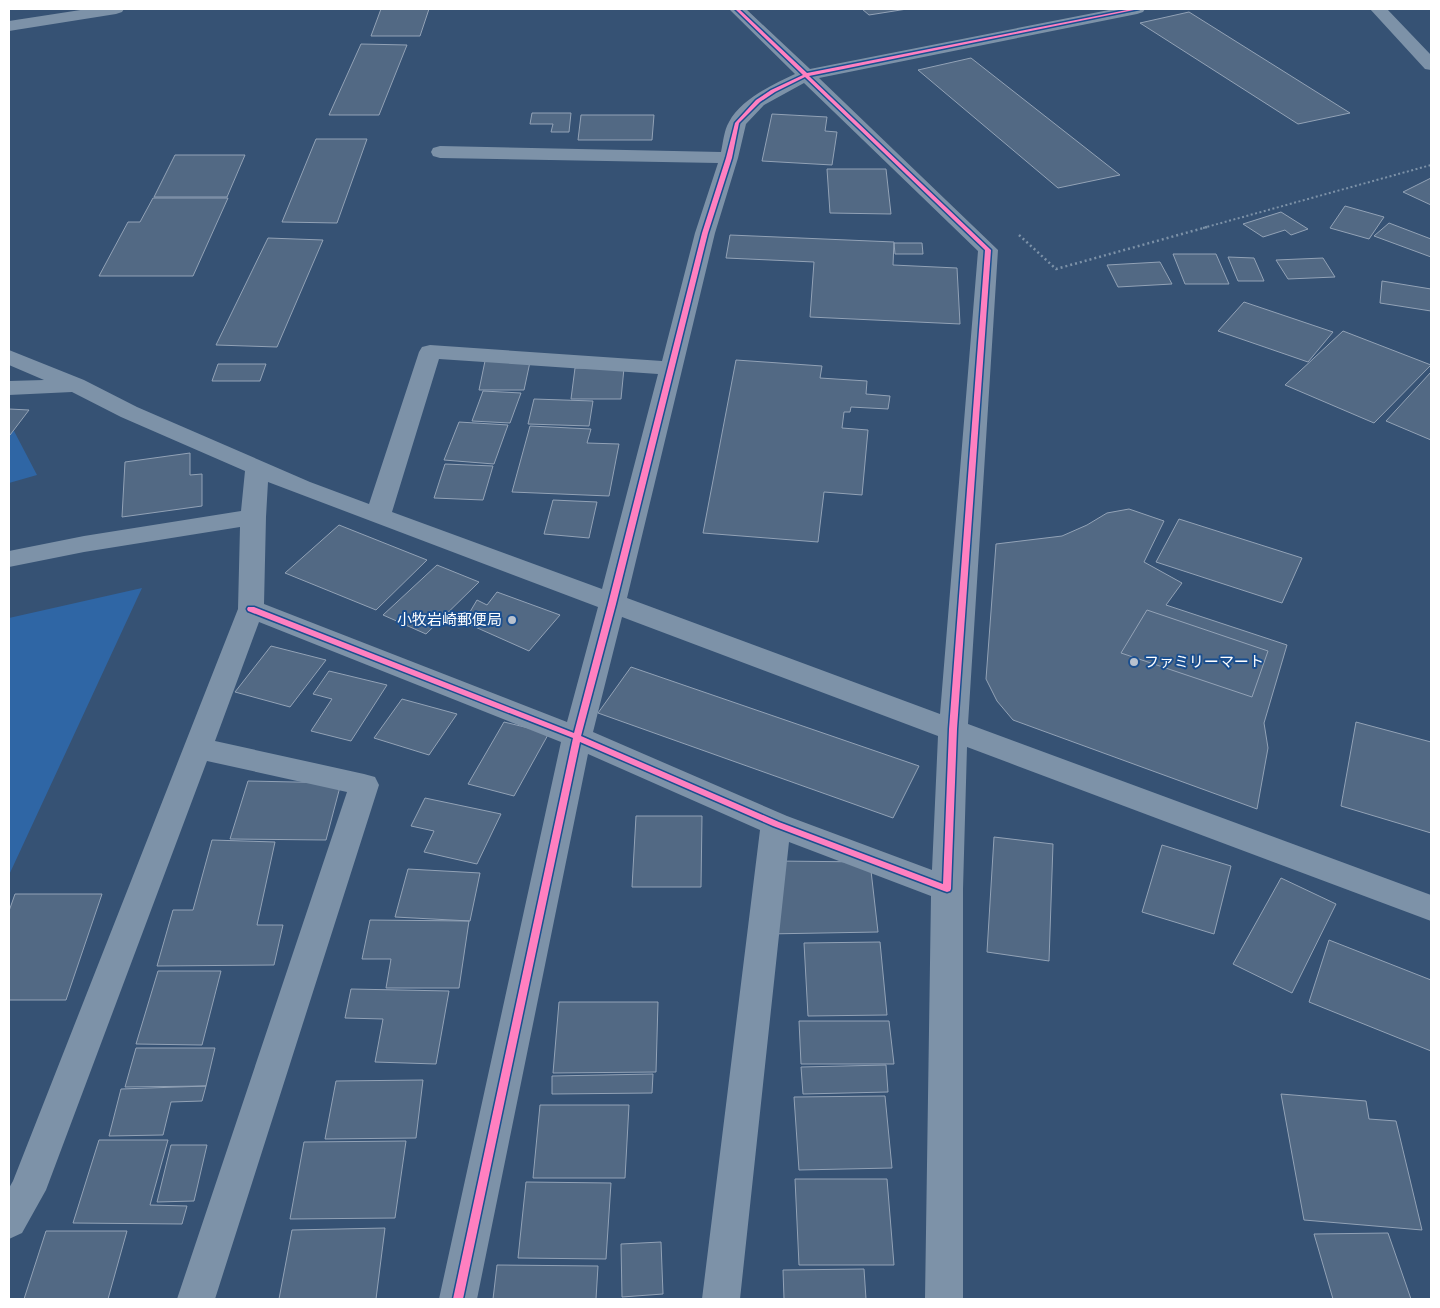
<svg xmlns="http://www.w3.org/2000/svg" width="1440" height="1308" viewBox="0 0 1440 1308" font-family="'Golos Text','Noto Sans JP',sans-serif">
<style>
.green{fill:#2f66a5}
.building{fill:#526984;stroke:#92a2b6}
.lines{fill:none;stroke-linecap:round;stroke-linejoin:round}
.path-far1{stroke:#7d92a8;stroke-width:2;stroke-dasharray:2 2.5;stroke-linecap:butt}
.path{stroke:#7d92a8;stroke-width:2.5;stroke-dasharray:2 3;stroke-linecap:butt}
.minor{fill:#7d92a8;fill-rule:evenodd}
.cycleway-casing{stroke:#1b4f8f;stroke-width:3}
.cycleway{fill:#ff80c0;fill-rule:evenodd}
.poi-dot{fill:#b9c2ce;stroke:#1b4f8f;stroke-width:2}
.labels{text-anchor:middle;stroke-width:4;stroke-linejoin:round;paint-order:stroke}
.poi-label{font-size:15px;fill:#fff;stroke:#1b4f8f;text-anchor:end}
</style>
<rect width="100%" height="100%" fill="#365274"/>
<path class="green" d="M14,431l23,44 -28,8v-51z
M142,588l-133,287v-257z"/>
<path class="building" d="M381,9h48l-9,27h-49z
M862,9h45l-38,6z
M1189,12l161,101 -52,11 -158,-101z
M361,44l46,1 -28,70h-50z
M971,58l149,117 -62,13 -140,-118z
M532,113h39l-2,19h-18l2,-8h-23z
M772,114l55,3 -2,14 12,1 -5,33 -70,-4z
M581,115h73l-2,25h-74z
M316,139h51l-30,84 -55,-1z
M175,155h70l-18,42h-73z
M827,169h59l5,45 -61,-1z
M1431,178v27l-28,-13z
M153,198h75l-35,78h-94l29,-54h12z
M1345,206l39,11 -15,22 -39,-11z
M1281,212l27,17 -17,6 -6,-5 -22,7 -20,-13z
M1389,223l42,16v18l-57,-21z
M730,235l164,7 -1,23 64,3 3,56 -150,-7 4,-55 -88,-4z
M268,238l55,2 -46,107 -61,-2z
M894,243h28l1,11h-28z
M1173,254h43l13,30h-44z
M1228,257l26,1 10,23h-26z
M1323,258l12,19 -47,2 -12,-19z
M1160,262l12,22 -54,3 -11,-22z
M1382,281l49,8v22l-51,-8z
M1244,302l89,30 -25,30 -90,-31z
M1343,331l88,34 -57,58 -89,-38z
M736,360l86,6 -2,12 47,3 -1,13 24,2 -2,13 -37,-2 -1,5h-6l-2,16 26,2 -6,65 -38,-3 -6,50 -115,-9z
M485,361l45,1 -6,28h-45z
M218,364h48l-6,17h-48z
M575,368h49l-3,31h-50z
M1431,372v68l-45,-19z
M483,391l38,2 -11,30 -38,-2z
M534,399l59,2 -4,25 -61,-2z
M9,409l20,1 -19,25h-1z
M459,422l49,3 -14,39 -50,-4z
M530,426l61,3 -4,14 32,1 -10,52 -97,-4z
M190,453v22l12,-1v32l-80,11 3,-55z
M445,464l48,2 -10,34 -49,-2z
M553,500l44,2 -8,36 -45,-4z
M1129,509l35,12 -20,41 38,21 -16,22 121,40 -23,78 4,25 -11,61 -244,-89 -16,-19 -11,-22 10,-135 66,-8 25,-11 20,-12z
M1179,519l123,39 -20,45 -126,-41z
M339,525l88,35 -51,50 -91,-37z
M437,565l42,17 -53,52 -43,-19z
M497,592l63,23 -31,36 -65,-29 13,-22 10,5z
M1147,610l121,41 -16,46 -131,-44z
M271,646l55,14 -36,47 -55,-15z
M631,667l288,99 -26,52 -295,-105z
M329,671l58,14 -36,56 -40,-10 21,-32 -19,-5z
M402,699l55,15 -28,41 -55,-17z
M504,722l45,11 -35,63 -46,-12z
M1356,722l75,20v91l-90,-27z
M248,781l93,2 -15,57 -96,-1z
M425,798l76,16 -24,50 -53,-12 10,-21 -23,-5z
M636,816h66l-1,71h-69z
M994,837l59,7 -4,117 -62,-9z
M212,840l63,2 -18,83h26l-9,40 -117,1 16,-56h20z
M1162,845l69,21 -17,68 -72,-22z
M776,861l94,1 8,70 -112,2z
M408,869l72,4 -10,48 -75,-4z
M1281,878l55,26 -44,89 -59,-29z
M15,894h87l-36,106h-57v-89z
M370,920l99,1 -10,67h-73l5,-29h-29z
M1329,940l102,40v71l-122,-49z
M880,942l7,73 -79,1 -4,-73z
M158,971h63l-19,74 -66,-1z
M351,989l98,2 -13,73 -61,-2 8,-43 -38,-1z
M559,1002h99l-2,70 -103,1z
M799,1021h90l5,43h-93z
M136,1048h79l-9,38 -81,1z
M886,1065l2,27 -85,2 -2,-27z
M653,1074l-1,19 -100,1v-18z
M423,1080l-7,58 -91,1 11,-58z
M206,1086l-4,15 -31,1 -8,33 -54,1 12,-47z
M1281,1094l85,7 3,18 27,2 26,109 -118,-10z
M885,1096l7,72 -93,2 -5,-73z
M540,1105h89l-4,73h-92z
M99,1140h69l-18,65 37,1 -5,18 -109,-1z
M406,1141l-11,77 -105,1 14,-77z
M171,1145h36l-13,56 -37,1z
M795,1179h92l7,86h-95z
M526,1182l85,1 -5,76 -88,-1z
M385,1228l-9,71h-97l13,-69z
M46,1231h81l-19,68h-84z
M1388,1233l23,66h-78l-19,-65z
M661,1242l2,52 -41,3 -1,-53z
M497,1265l101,1 -2,33h-103z
M864,1269l2,30h-82l-1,-29z"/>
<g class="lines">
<path class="path-far1" d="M1203,228l228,-63"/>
<path class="path" d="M1019,235l37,34 151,-42"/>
<path class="minor" d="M87,9h37l-2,3 -6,2 -107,17v-10z
M729,9h17l64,60 304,-60h31l-2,3 -6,2 -318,64 179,172 -30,474 463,171v26l-464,-174 -4,142v410h-38l6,-403 -142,-54 -49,457h-38l58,-469 -172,-76 -111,545h-38l122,-557 -302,-120 -44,119 149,33 11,3 4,8 -164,514h-38l170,-507 -140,-31 -161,429 -24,43 -13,6v-51l4,-7 225,-572 2,-82 -156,25 -75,15v-16l75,-15 157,-25 4,-40 -124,-54 -49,-25 -63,3v-14l35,-1 -35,-15v-15l75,30 53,27 173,75 59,22 50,-152 3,-5 8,-2 232,16 33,-128 23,-70 -278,-5 -7,-2 -2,-4 2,-4 7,-2 281,6c2,-9 3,-22 8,-30 12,-23 43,-37 66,-48zM804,83l174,168 -38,463 -313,-116 88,-365 23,-75 8,-34 18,-19zM439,359l219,15 -56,215 -210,-77zM268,482l330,125 -31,115 -303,-118 2,-87zM622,617l316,119 -6,134 -145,-54 -194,-84z
M1370,9h17l44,46v15l-6,-1z"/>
<defs>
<path id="cycleway" d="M735,9h4l68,64 325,-64h7l-330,67 182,174 -34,479 -6,160 -1,2 -3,1 -3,-1 -171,-65 -193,-84 -117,557h-10l120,-561 -325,-127 -1,-2 1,-2h6l320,126 34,-129 94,-371 24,-75 9,-35 21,-23 15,-10 32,-15zM805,77l180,173 -36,479 -6,155 -164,-62 -198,-86 35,-132 92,-371 24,-75 7,-35 21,-21 15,-10z"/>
</defs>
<use href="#cycleway" class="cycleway-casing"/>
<use href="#cycleway" class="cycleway"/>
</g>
<g class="poi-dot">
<circle cx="512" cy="620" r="5"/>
<circle cx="1134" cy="662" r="5"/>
</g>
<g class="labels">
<g class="poi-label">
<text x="502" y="625">小牧岩崎郵便局</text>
<text x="1144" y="667" text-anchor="start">ファミリーマート</text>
</g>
</g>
<rect width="1440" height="1308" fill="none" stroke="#ffffff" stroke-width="20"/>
</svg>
